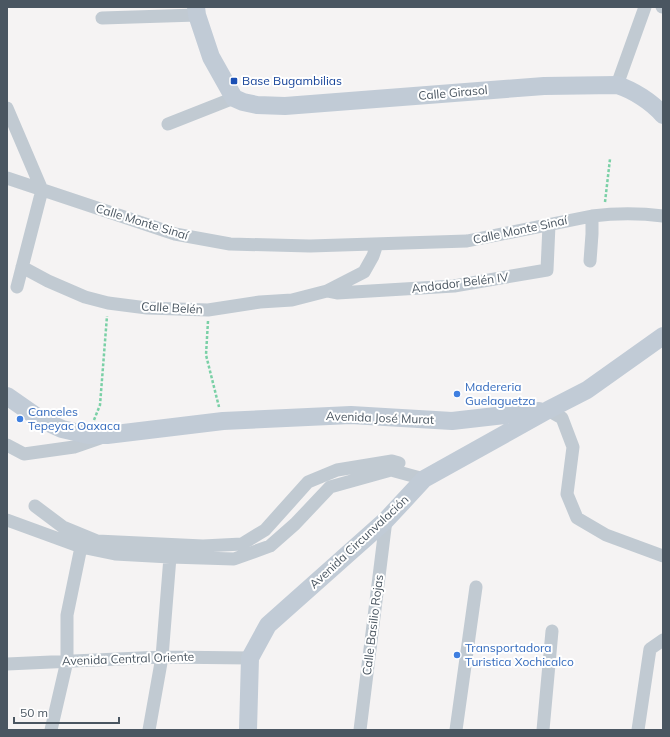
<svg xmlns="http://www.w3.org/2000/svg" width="670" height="737" viewBox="0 0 670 737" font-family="Mulish,sans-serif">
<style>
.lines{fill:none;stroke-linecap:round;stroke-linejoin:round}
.path{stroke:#7ad0a6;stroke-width:2.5;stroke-dasharray:3 2;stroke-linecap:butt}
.street{stroke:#c1cad2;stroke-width:13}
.secondary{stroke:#c1cbd6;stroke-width:18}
.transit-dot{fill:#1a4fb4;stroke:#fff;stroke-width:1.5}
.shop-dot{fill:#3f7fe0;stroke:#fff;stroke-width:1.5}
.labels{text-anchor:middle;stroke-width:4;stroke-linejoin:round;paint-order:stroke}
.transit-label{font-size:12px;fill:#164399;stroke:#fff;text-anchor:start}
.street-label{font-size:12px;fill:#4a5661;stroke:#fff}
.shop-label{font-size:12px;fill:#366cbe;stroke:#fff;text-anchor:start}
</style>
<rect width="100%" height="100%" fill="#f5f3f3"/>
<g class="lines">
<path class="path" d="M605,202l5,-43
M208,321l-2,34 13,52
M94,420l6,-15 7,-89"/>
<path class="street" d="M662,7h1
M102,18l95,-3
M617,85l28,-78
M7,108l35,82 -25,97
M168,124l66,-26
M7,178l168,56 55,10 80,2 157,-5 125,-25c24,-3 48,-3 71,0
M590,261l2,-27v-18
M22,267l26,14 37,16 23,6 39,5 61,2 52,-8 32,-2 35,-9 37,-19 9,-16 4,-12
M327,291l10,2 117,-7 93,-16 2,-45
M548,410l14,8 11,29 -6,47 10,24 29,17 57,21
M7,445l17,9 50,-7 26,-9
M35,506l28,21 34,14 106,5 39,-2 23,-14 43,-48 29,-12 55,-9 7,2
M7,520l74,27 34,7 55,3 64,2 36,-13 25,-22 35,-37 61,-17 33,9
M7,664l155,-7 88,1
M51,730l16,-69v-46l14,-68
M149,730l13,-73 8,-100
M360,730l26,-210
M456,730l20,-143
M543,730l9,-99
M638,730l12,-81 13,-9"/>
<path class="secondary" d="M196,7l1,8 14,42 23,41 9,4 14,3 28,1 259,-20 73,-1c16,5 35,17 46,30
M7,396l33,23 22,10 26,6h19l116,-14 128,-6 101,6 87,-10
M248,730l2,-72 18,-33 118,-105 38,-41 124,-69 39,-20 76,-54"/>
</g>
<rect class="transit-dot" x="230" y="77" width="8" height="8" rx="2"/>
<g class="shop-dot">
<circle cx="457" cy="394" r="4"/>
<circle cx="20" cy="419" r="4"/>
<circle cx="457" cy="655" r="4"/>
</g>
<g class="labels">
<g class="transit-label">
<text x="242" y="85">Base Bugambilias</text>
</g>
<g class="street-label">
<text transform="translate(453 93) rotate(-5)" y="4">Calle Girasol</text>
<text transform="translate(142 222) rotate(17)" y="4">Calle Monte Sinaí</text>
<text transform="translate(520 230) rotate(-12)" y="4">Calle Monte Sinaí</text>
<text transform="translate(460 283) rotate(-7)" y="4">Andador Belén IV</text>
<text transform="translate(172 308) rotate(3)" y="4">Calle Belén</text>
<text transform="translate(380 418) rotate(2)" y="4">Avenida José Murat</text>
<text transform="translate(359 542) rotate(-43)" y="4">Avenida Circunvalación</text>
<text transform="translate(373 625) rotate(-83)" y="4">Calle Basilio Rojas</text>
<text transform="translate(128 659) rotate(-2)" y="4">Avenida Central Oriente</text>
</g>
<g class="shop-label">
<text x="465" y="391">Madereria<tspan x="465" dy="14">Guelaguetza</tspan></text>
<text x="28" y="416">Canceles<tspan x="28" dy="14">Tepeyac Oaxaca</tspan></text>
<text x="465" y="652">Transportadora<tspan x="465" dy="14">Turistica Xochicalco</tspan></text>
</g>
</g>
<rect width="670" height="737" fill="none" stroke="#4a5661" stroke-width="16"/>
<path d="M14 717v6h105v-6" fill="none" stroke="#4a5661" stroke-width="2"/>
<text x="20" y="717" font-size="12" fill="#4a5661" stroke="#ffffff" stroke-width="3" paint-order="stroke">50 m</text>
</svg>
